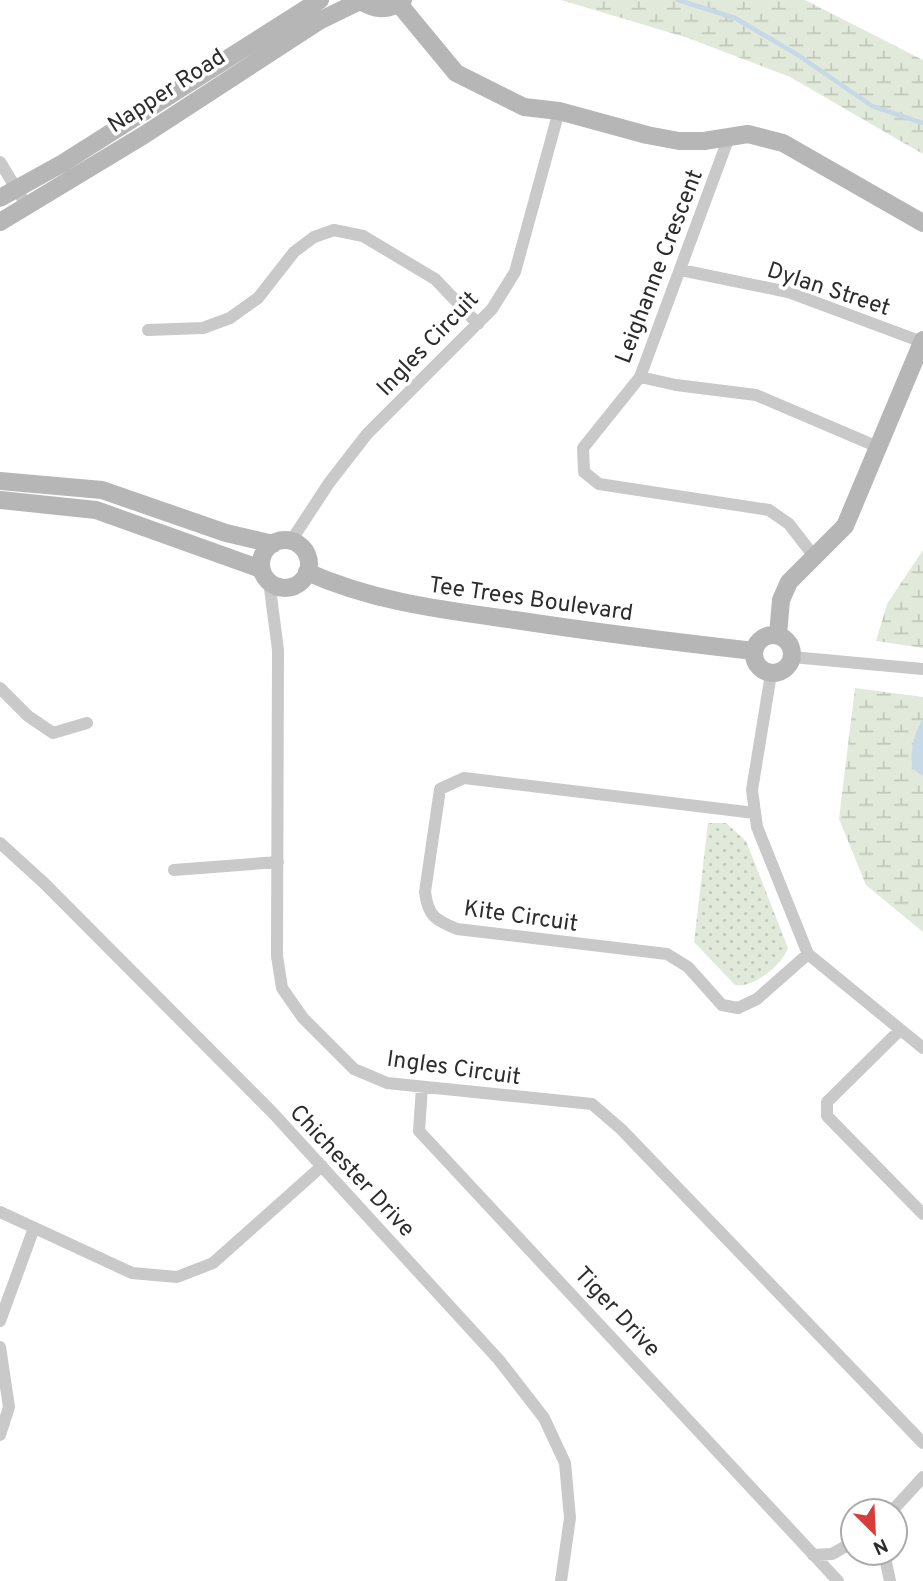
<svg xmlns="http://www.w3.org/2000/svg" width="923" height="1581" viewBox="0 0 923 1581" font-family="Overpass,sans-serif">
<style>
.wetland{fill:url(#wetland-marsh)}
.park{fill:url(#park-dots)}
.water{fill:#c7d8e7}
.lines{fill:none;stroke-linecap:round;stroke-linejoin:round}
.stream{stroke:#c7d8e7;stroke-width:4.5}
.street{stroke:#c9c9c9;stroke-width:12}
.secondary{stroke:#b6b6b6;stroke-width:18}
.labels{text-anchor:middle;stroke-width:7;stroke-linejoin:round;paint-order:stroke}
.street-label{font-size:23px;fill:#2c2c2c;stroke:#fff}
</style>
<defs>
<pattern id="wetland-marsh" width="20" height="14" patternUnits="userSpaceOnUse" patternTransform="scale(1.75)"><rect width="20" height="14" fill="#e0e9da"/><path d="M1 5h8M5 5V1M11 12h8M15 12V8" fill="none" stroke="#c0c8bb"/></pattern>
<pattern id="park-dots" width="8" height="8" patternUnits="userSpaceOnUse" patternTransform="scale(1.75)"><rect width="8" height="8" fill="#e0e9da"/><path d="M2 2h.1M6 6h.1" fill="none" stroke="#c0c8bb" stroke-width="1.8" stroke-linecap="round"/></pattern>
</defs>
<rect width="100%" height="100%" fill="#fff"/>
<path class="wetland" d="M561,0h244l118,60v94l-133,-77 -102,-39z
M923,550v98l-47,-7 11,-37z
M855,688l68,9v235l-57,-47 -27,-66z"/>
<path class="park" d="M708,823h18l20,18 42,107c-6,17 -34,40 -53,37l-41,-43z"/>
<path class="water" d="M923,719v57l-10,-7c-4,-15 1,-38 10,-50z"/>
<g class="lines">
<path class="stream" d="M678,0l57,18 63,37 74,51 51,17"/>
<path class="street" d="M729,137l-89,240 -57,71 1,24 15,12 170,26 20,14 24,31
M0,162l27,44
M681,270l107,22 134,50
M148,330l55,-2 27,-10 28,-20 36,-46 20,-15 20,-7 29,6 72,43 43,45
M640,377l36,8 80,10 122,52
M291,541l38,-58 38,-49 125,-125 23,-37 44,-161
M269,581l9,69 -1,306 5,32 21,30 51,51 33,14 205,21 29,25 302,314
M792,657l131,12
M771,674l-19,116 5,37 51,127 115,94
M0,688l28,28 25,17 34,-10
M755,813l-291,-35 -24,11 -15,103c3,24 10,28 32,37l210,25 21,13 34,38 16,3 19,-9 51,-45
M0,843l44,40 228,229 227,248 45,58 21,45 5,55 -9,63
M174,870l104,-8
M900,1030l-73,72v14l96,98
M422,1087l-3,44 419,450
M0,1212l132,61 45,4 36,-14 109,-97
M0,1321l34,-93
M0,1347l9,60 -9,28
M892,1511l31,-34
M884,1553l6,28
M813,1555l19,-1 21,-12"/>
<path class="secondary" d="M359,0c14,10 31,12 44,0
M399,4l57,69 68,34 35,4 88,24 32,6h25l44,-7 35,9 140,80
M0,198l63,-35 257,-163
M0,222l144,-87 175,-114 41,-20
M0,481l102,9 124,43 47,11
M0,500l96,10 165,59
M261 564a24 24 0 1 1 48 0a24 24 0 1 1-48 0Z
M307,572c67,30 136,38 208,48 79,12 159,22 239,31
M754 654a19 19 0 1 1 38 0a19 19 0 1 1-38 0Z
M778,635l3,-35 8,-18 56,-56 78,-186"/>
</g>
<g class="labels">
<g class="street-label">
<text transform="translate(166 90) rotate(-33)" y="8">Napper Road</text>
<text transform="translate(658 266) rotate(-69)" y="8">Leighanne Crescent</text>
<text transform="translate(829 288) rotate(18)" y="8">Dylan Street</text>
<text transform="translate(427 343) rotate(-46)" y="8">Ingles Circuit</text>
<text transform="translate(531 598) rotate(8)" y="8">Tee Trees Boulevard</text>
<text transform="translate(521 915) rotate(8)" y="8">Kite Circuit</text>
<text transform="translate(454 1067) rotate(8)" y="8">Ingles Circuit</text>
<text transform="translate(353 1170) rotate(47)" y="8">Chichester Drive</text>
<text transform="translate(618 1311) rotate(47)" y="8">Tiger Drive</text>
</g>
</g>
<g transform="translate(874 1532) rotate(156)"><circle r="33" fill="#ffffff" stroke="#ababab" stroke-width="2"/>
<path d="M0-5L12 26L0 18L-12 26Z" fill="#d63d3a"/>
<text y="-10" font-size="19" font-weight="bold" text-anchor="middle" fill="#2c2c2c">N</text>
</g>
</svg>
